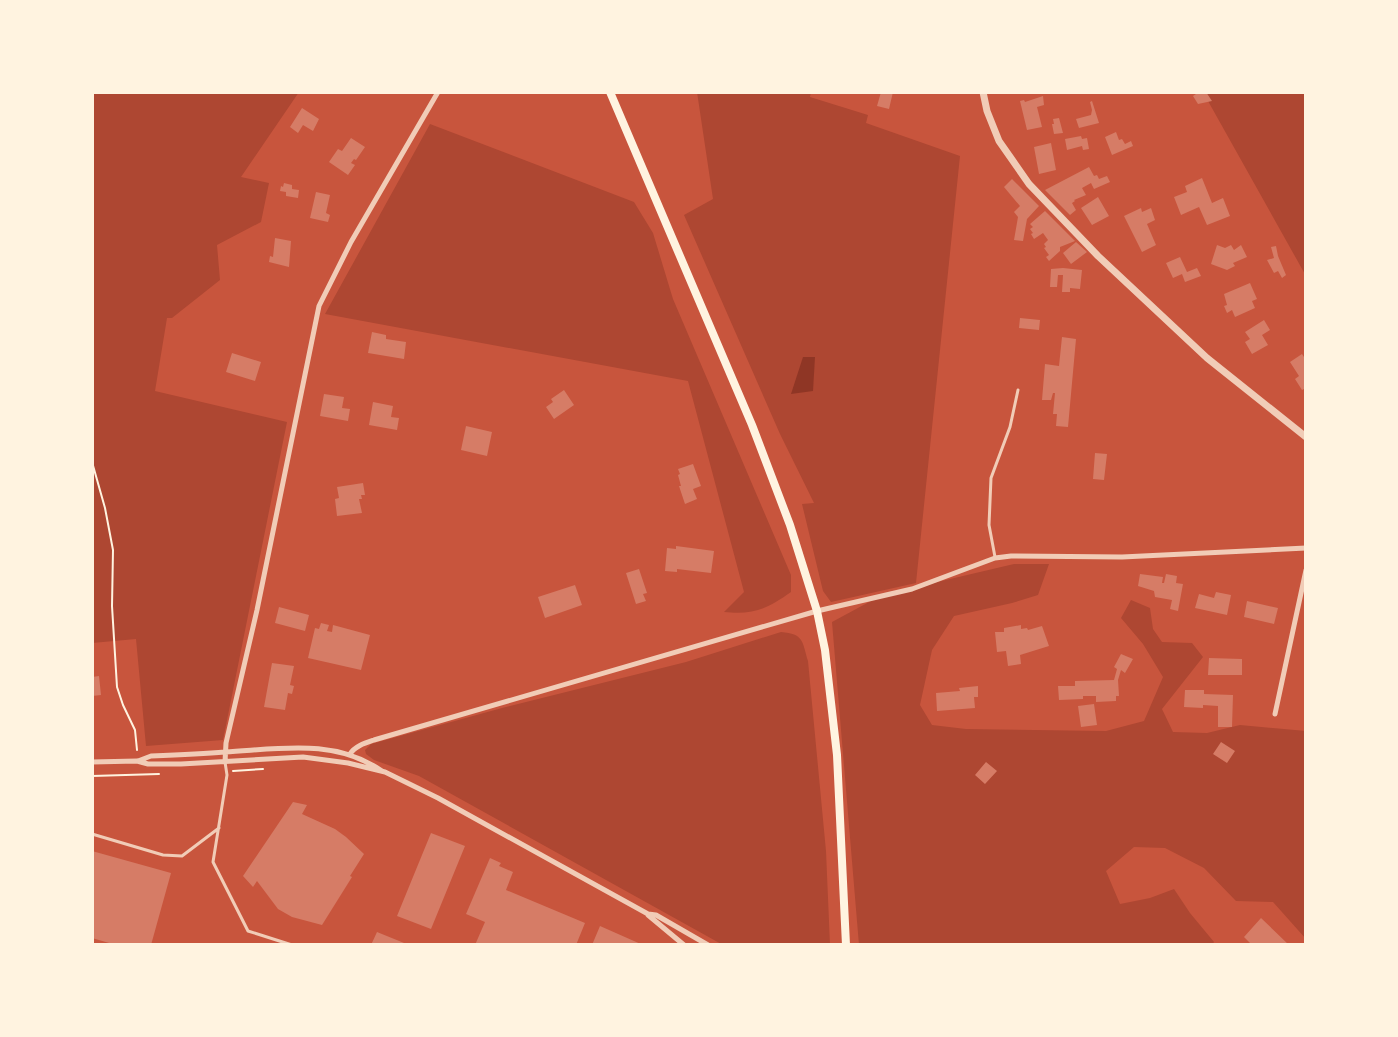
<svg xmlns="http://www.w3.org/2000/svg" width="1398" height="1037" viewBox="0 0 1398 1037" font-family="'Varela Round',sans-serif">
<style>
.green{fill:#ae4732}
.water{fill:#8f3625}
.building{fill:#d67c66}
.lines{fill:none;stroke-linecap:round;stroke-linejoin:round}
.path{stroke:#fff3e0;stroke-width:2}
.service{stroke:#f1ccb7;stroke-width:3}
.minor{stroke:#f1ccb7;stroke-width:5}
.tertiary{stroke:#f1ccb7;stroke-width:7}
.secondary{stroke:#fff3e0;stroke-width:8}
</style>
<rect width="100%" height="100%" fill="#c8553d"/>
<path class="green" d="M92,92h207l-58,85 28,6 -8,39 -44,23 3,35 -48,38h-5l-12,73 132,31 -64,318 -77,6 -10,-107 -44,4z
M697,92h114l-1,5 58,18 -2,8 94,33 -44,427 -85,19 -8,-11 -21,-87 12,-1 -34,-69 -96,-219 29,-16z
M1203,92h103v184l-98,-175z
M430,124l204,78 19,31 20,66 118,276v17c-24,17 -37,23 -67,20l20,-20 -56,-211 -363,-67z
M1014,564h35l-11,31 -26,8 -58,13 -22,34 -12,55 12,20 34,4 140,2 38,-10 19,-44 -20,-33 -22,-26 10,-18 19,8 3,21 9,13 30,1 11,14 -41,52 11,23 34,1 33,-8 66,6v208l-33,-37 -37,-1 -32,-33 -39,-20 -31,-1 -28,24 14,33 30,-6 24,-9 16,24 24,29 -2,3h-353l-27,-323 50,-27z
M781,632c23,2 21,9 27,29l18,190 4,94h-107l-304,-169 -45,-16 -8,-6 -1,-4 6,-6 131,-36 184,-46z"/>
<path class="water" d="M803,357h12l-2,34 -22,3z"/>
<path class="building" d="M881,92h12l-4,17 -12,-3z
M1199,92h7l6,9 -14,3 -5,-8z
M1043,96l1,9 -7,2 5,20 -15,3 -7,-29 4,-1 1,2z
M1092,101l7,22 -20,5 -3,-9 15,-4 1,-5 -2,-8z
M302,108l17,11 -6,12 -10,-6 -5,8 -8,-6z
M1059,118l4,15 -9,1 -2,-10h2l-1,-5z
M1116,132l3,8 3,-1 3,5 6,-3 2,5 -21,9 -7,-18z
M1081,136l1,3 5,-1 2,11 -6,1 -1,-4 -15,4 -2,-11z
M351,138l14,9 -9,13 -2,-1 -3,4 4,2 -7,10 -19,-13 9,-13 4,2z
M1051,143l5,27 -17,4 -5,-27z
M1089,167l5,9 3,-1 2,4 8,-3 3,6 -16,7 -3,-6 -9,5 4,7 -12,5 1,1 -3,2 4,7 -6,5 -25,-25z
M1202,178l10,25 11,-5 7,18 -23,9 -8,-18 -18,8 -7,-18 13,-5 -2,-6z
M1012,179l27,27 -12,13 -4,22 -9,-1 4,-23 -4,-5 6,-6 -16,-19z
M284,183l8,2v4l7,1 -1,8 -12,-2v-4l-6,-1 1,-5 2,1z
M316,192l14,3 -4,18 4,2 -2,7 -18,-4z
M1098,197l11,19 -17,9 -11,-17z
M1141,208l1,4 9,-4 4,12 -8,4 9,21 -14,7 -18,-36z
M1045,211l30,30 -15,6v4l-11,10 -3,-4 3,-2 -5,-7 2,-1 -2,-3 4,-4 -5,-7 -9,6 -3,-5 2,-1 -3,-4 3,-2 -3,-3z
M275,238l16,3 -2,26 -20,-5 1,-6 3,1z
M1076,242l11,10 -16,12 -8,-11z
M1217,245l8,3 6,-3 3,5 7,-5 6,12 -14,6 2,3 -8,4 -16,-6z
M1276,246l2,10 8,19 -4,3 -4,-7 -4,2 -7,-13 7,-2 -3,-11z
M1180,257l7,15 10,-4 4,8 -16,6 -3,-8 -9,4 -7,-15z
M1063,268l19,2 -2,19 -10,-1v4h-8l1,-17h-5l-1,12h-7l1,-18z
M1250,283l7,16 -5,2 3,7 -20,9 -3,-7 -5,3 -3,-7 3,-1 -3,-11z
M1020,318l20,2 -1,10 -20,-2z
M1264,320l6,10 -8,5 6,10 -16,9 -7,-12 5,-3 -5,-7z
M372,332l14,3v4l20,3 -2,17 -36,-6z
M1062,337l14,2 -8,88 -12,-1 1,-12h-4l2,-21h-2l-2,7h-9l3,-36 14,2z
M232,353l29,9 -6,19 -29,-9z
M1302,354l4,6v28l-4,2 -7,-11 4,-3 -9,-14z
M564,390l10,15 -20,14 -8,-12 7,-5 -2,-3z
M324,394l20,3 -2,11 8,1 -2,12 -28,-5z
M373,402l20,4 -2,11 8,1 -2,12 -28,-5z
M466,426l26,6 -5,24 -26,-6z
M1095,453l12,1 -3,26 -11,-1z
M693,464l8,22 -8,3 4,10 -12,5 -6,-18h2l-3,-11 2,-1 -2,-5z
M363,483l2,12h-4l1,4h-3l3,14 -25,3 -2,-17 4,-1 -2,-11z
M676,546l38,5 -3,22 -34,-4v3l-12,-1 2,-23 9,1z
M639,569l8,24 -4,1 3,7 -10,3 -10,-31z
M1140,574l23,3 -1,6h2l2,-9 11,2 -1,7 7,1 -5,27 -8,-2 2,-9 -17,-3 -1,-6 -16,-5z
M575,585l7,20 -37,13 -7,-21z
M1216,592l15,3 -4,20 -32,-7 4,-14 15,4z
M1247,601l31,7 -4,16 -30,-7z
M279,607l30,8 -4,16 -30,-8z
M321,623l8,2 -2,6 5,1 1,-7 37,10 -9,35 -53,-12 7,-30 4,1z
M1021,625v4l6,-1 1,2 14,-4 7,20 -29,9 1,9 -13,2 -2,-15 -9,1 -2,-20h9v-4z
M1121,654l12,5 -8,14 -4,-3 -3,10 1,16h-3v5l-20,1v-6h-13v3l-24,1 -1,-14h17v-5l39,-1 3,-11 -3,-2z
M1209,658l33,1v16h-34z
M272,663l22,3 -4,19 4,1 -2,8 -4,-1 -3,17 -21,-3z
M99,676l2,19 -9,1v-19z
M978,686v11h-4l1,11 -38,3 -1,-18 24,-2 -1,-3z
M1185,690h19v4l29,1 -1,32h-14v-21l-15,-1v3l-19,-1z
M1094,704l3,21 -16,2 -3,-21z
M1221,742l14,9 -8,12 -14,-9z
M986,762l11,9 -12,13 -10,-9z
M293,802l14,3 -5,9 33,15 11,8 18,17 -14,22 2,1 -30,48 -30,-8 -14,-8 -21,-28 -4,6 -10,-11z
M431,833l34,13 -34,83 -34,-13z
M92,851l79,22 -20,72h-35l-24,-7z
M490,858l11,5 -2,3 14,6 -7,18 79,33 -9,22h-101l10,-23 -19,-8z
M1261,918l28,27h-37l-8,-8z
M600,926l43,19h-51z
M377,932l32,13h-38z"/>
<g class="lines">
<path class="path" d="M92,462l13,46 8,42 -1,56 5,81 6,18 12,25 2,20
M233,771l30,-2
M92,776l67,-2"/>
<path class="service" d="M995,557l-6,-32 2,-47 19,-51 8,-37
M225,762l2,13 -14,87 35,69 44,14
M92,834l71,21 19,1 37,-28"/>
<path class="minor" d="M1275,714l31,-144
M350,754c5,-8 15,-11 24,-14l443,-129 95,-22 83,-31 16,-2 111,1 184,-9
M138,761l13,-5c25,-1 50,-2 74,-4 55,-3 109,-14 157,19
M92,762l45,-1 11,3h33l122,-7 45,6 37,9 53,26 210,116 8,1 52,30
M225,762l1,-19 31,-133 62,-304 32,-64 87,-150
M648,915l36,30"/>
<path class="tertiary" d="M983,92l4,19 12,30 30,43 69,72 109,102 99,79"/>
<path class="secondary" d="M610,92l142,333 38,100 27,86 8,39 12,105 9,190"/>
</g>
<rect width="1398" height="1037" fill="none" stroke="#fff3e0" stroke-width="188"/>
</svg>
